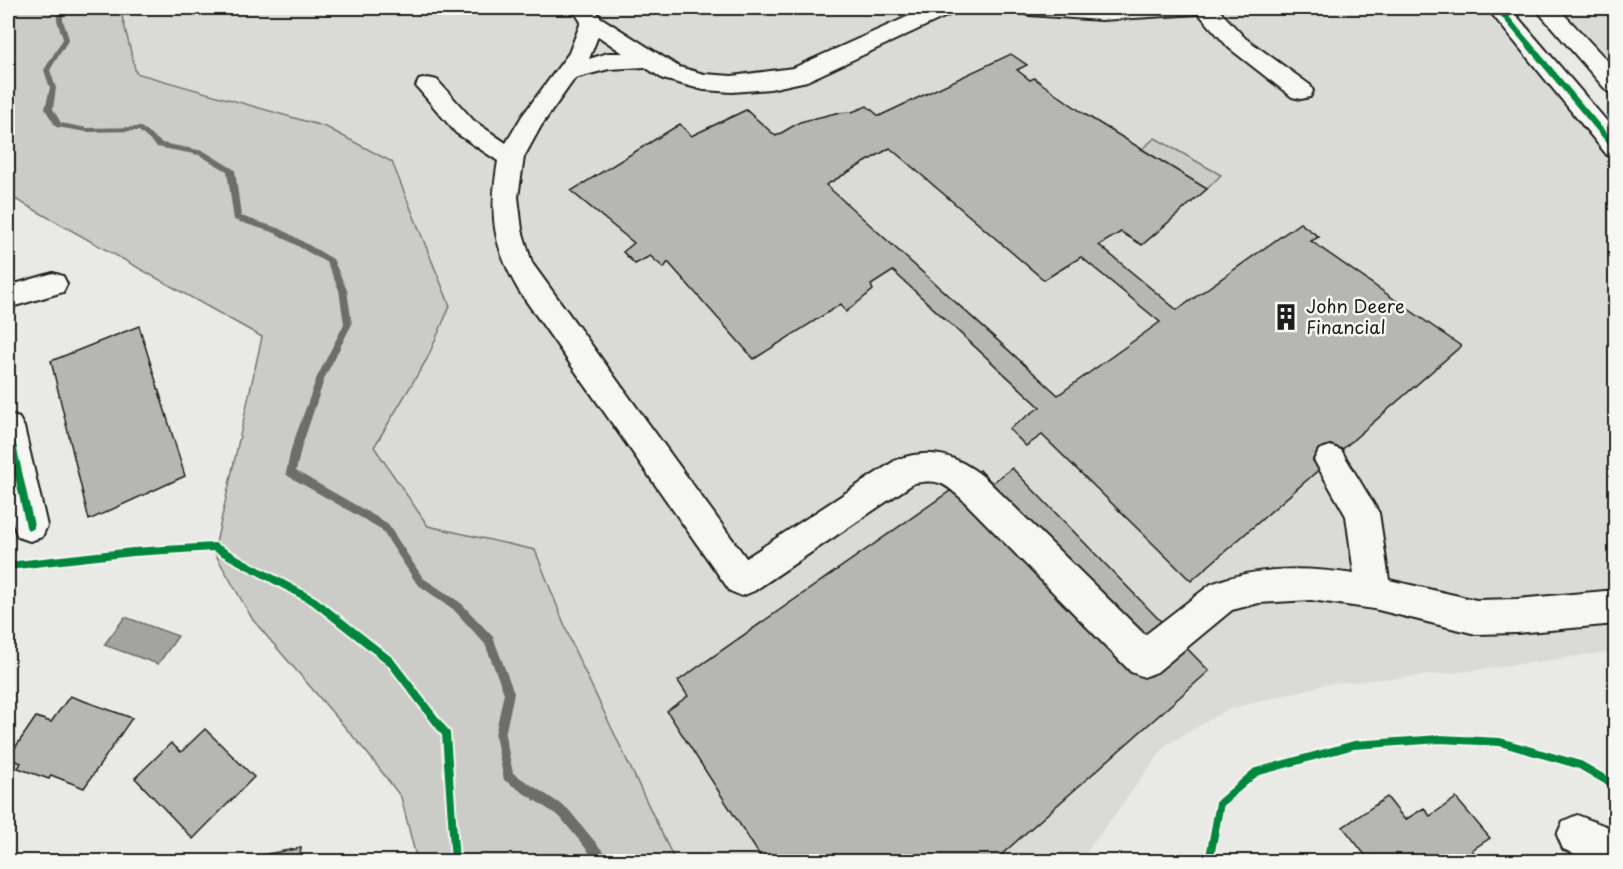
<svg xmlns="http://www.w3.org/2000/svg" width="1623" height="869" viewBox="0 0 1623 869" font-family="'Playpen Sans',sans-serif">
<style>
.built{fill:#dadad6}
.green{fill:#cbcbc7;stroke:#747472;stroke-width:1.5}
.water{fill:#a3a3a1;stroke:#6d6d6c;stroke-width:1.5}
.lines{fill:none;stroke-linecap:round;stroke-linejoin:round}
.stream{fill:#6d6d6c;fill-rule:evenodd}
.building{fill:#b6b6b3;stroke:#1c1c1c;stroke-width:1.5;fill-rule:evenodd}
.minor-casing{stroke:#1c1c1c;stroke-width:4}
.minor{fill:#f6f6f2;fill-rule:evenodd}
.cycleway-far1-casing{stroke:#f6f6f2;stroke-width:9}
.cycleway-casing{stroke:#f6f6f2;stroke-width:12}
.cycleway-far1{stroke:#00873e;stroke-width:6}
.cycleway{stroke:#00873e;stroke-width:8}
.labels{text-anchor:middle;stroke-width:5;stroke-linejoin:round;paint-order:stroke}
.poi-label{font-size:18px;fill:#1c1c1c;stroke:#f6f6f2;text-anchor:start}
</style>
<rect width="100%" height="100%" fill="#e9e9e5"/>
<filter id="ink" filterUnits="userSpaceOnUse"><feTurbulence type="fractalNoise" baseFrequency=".0167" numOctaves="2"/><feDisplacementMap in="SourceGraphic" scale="12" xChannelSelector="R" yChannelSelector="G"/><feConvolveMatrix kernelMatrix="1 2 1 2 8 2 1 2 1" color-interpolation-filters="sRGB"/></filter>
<g filter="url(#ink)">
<path class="built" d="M124,8h1359l132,159v484l-153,21 -134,12 -102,26 -60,35 -86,116h-405l-101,-212 -39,-99 -107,-24 -54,-79 53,-88 -101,-232 -190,-54 -15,-57z
M1567,8h48v60l-48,-53z"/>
<path class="green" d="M8,8h116l-2,8 14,57 190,54 66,35 58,144 -23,53 -53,88 54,79 107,24 39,99 101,212h-258l-16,-64 -33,-43 -115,-134 -39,-68 48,-215 -254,-142z
M1155,138l66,37 -14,14 -65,-40z"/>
<path class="water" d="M125,617l53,19 -20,28 -54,-19z"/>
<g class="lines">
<path class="stream" d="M57,8h6v12l6,19 -19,31 6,18 -3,21 8,14 26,5 54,-1 21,16 42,8 31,19 6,46 40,13 52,30 14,31 5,34 -27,53 -24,72 -5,22 91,52 36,55 38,25 32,34 21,56 -9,42 8,38 55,36 33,40 11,9 2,4h-16l-5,-5 -33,-40 -56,-37 -9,-45 9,-42 -19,-49 -32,-35 -36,-25 -36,-55 -93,-53 -2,-3 5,-24 26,-72 27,-53 -5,-34 -12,-27 -52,-30 -41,-13 -7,-49 -28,-16 -42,-8 -18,-16 -52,1 -31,-5 -11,-18 5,-21 -6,-18 19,-31 -6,-19z"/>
</g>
<path class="building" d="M1011,54l16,11 -10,5 13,10 4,-2 52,37 121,74 -65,56 -21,-13 -22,13 78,65 123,-87 19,14 -8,4 150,105 -270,235 -149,-146 -16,11 -17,-17 31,-22 -147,-136 -22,14 2,5 -27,22 -5,-8 -87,55 -86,-97 -4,6 -14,-12 -15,8 -12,-12 11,-9 -63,-52 109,-67 11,12 55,-26 30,26 24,-14 36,-9 16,-1 15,-6 12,10zM890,148l154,132 37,-23 79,65 -102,73 -232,-210z
M139,326l46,150 -96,44 -38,-159z
M1012,468l197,203 -216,191h-229l-97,-151 21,-15 -10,-15 302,-211 12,13z
M70,696l62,22 -48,70 -33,-13 -2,4 -31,-11 3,-5 -13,-5 28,-41 15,5z
M205,729l49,48 -61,62 -58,-61 36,-35 10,9z
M1387,797l18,23 19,-12 6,8 26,-18 34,40 -18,12 10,12h-100l-5,-7 -8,5 -26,-33z
M301,848l-2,14h-67v-2z"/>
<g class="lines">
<defs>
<path id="minor" d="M572,8h22l6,9 79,50 25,7 28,2 61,-8 134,-60h29l-3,5 -146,68 -37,8 -38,3 -28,-2 -41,-11 -18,-12 -36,2 -34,9 -34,48 -17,31 -6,40 4,33 10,33 214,295 150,-98c34,-13 61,-5 89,18l160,157 66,-51c46,-18 94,-17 143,-10l-8,-58 -32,-56 5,-10 11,-4 11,4 38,63 10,67 87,20 41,-1 99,-9v34l-99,9 -41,1 -102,-25 -63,-9 -52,3 -27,7 -75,62 -13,5 -13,-5 -170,-174c-18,-16 -23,-19 -47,-15l-160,108 -12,5 -12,-5 -211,-300c-27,-47 -30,-77 -21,-130l-42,-28 -40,-47 3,-6 9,-2 9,2 37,41 32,22 16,-27 47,-63 12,-31zM598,36l25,17h-15l-19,6z
M1018,8h199l28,30 65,47 3,6 -3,6 -9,2 -9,-2 -63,-49 -30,-34 -98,6 -72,-5 -8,-2z
M1487,8h23l106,124v26l-9,-3z
M1535,8h23l58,62v23l-9,-2z
M53,273l10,3 4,8 -4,8 -55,16v-22z
M8,414l11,4 5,9 23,99 -5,11 -12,4 -12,-4c-14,-31 -14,-90 -10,-123z
M1577,815l39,15v32h-22l-31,-13 -6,-14 6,-14z"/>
</defs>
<use href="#minor" class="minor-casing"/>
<use href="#minor" class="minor"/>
<defs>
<path id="cycleway-far1" d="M1498,8l118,141"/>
<path id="cycleway" d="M8,427l22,99
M8,566l125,-14 81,-5 100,54 76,60 56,73 9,128
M1209,862l11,-59 36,-31 98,-27 86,-6 60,3 80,23 36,21"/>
</defs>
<use href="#cycleway-far1" class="cycleway-far1-casing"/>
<use href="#cycleway" class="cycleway-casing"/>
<use href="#cycleway-far1" class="cycleway-far1"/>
<use href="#cycleway" class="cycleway"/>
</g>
</g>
<defs>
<symbol id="building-bare" viewBox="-9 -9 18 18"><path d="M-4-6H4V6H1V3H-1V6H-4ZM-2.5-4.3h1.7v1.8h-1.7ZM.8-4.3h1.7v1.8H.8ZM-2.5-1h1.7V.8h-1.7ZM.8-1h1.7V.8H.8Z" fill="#1c1c1c" stroke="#f6f6f2" stroke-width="2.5" paint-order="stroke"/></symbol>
</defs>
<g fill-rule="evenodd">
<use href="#building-bare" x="1267" y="298" width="38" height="38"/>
</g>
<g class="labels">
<g class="poi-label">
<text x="1306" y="313">John Deere<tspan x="1306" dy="21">Financial</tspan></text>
</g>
</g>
<rect width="1623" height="869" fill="none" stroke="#f6f6f2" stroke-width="30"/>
<rect x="15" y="15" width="1593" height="839" fill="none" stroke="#1c1c1c" stroke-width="2" filter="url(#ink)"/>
</svg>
